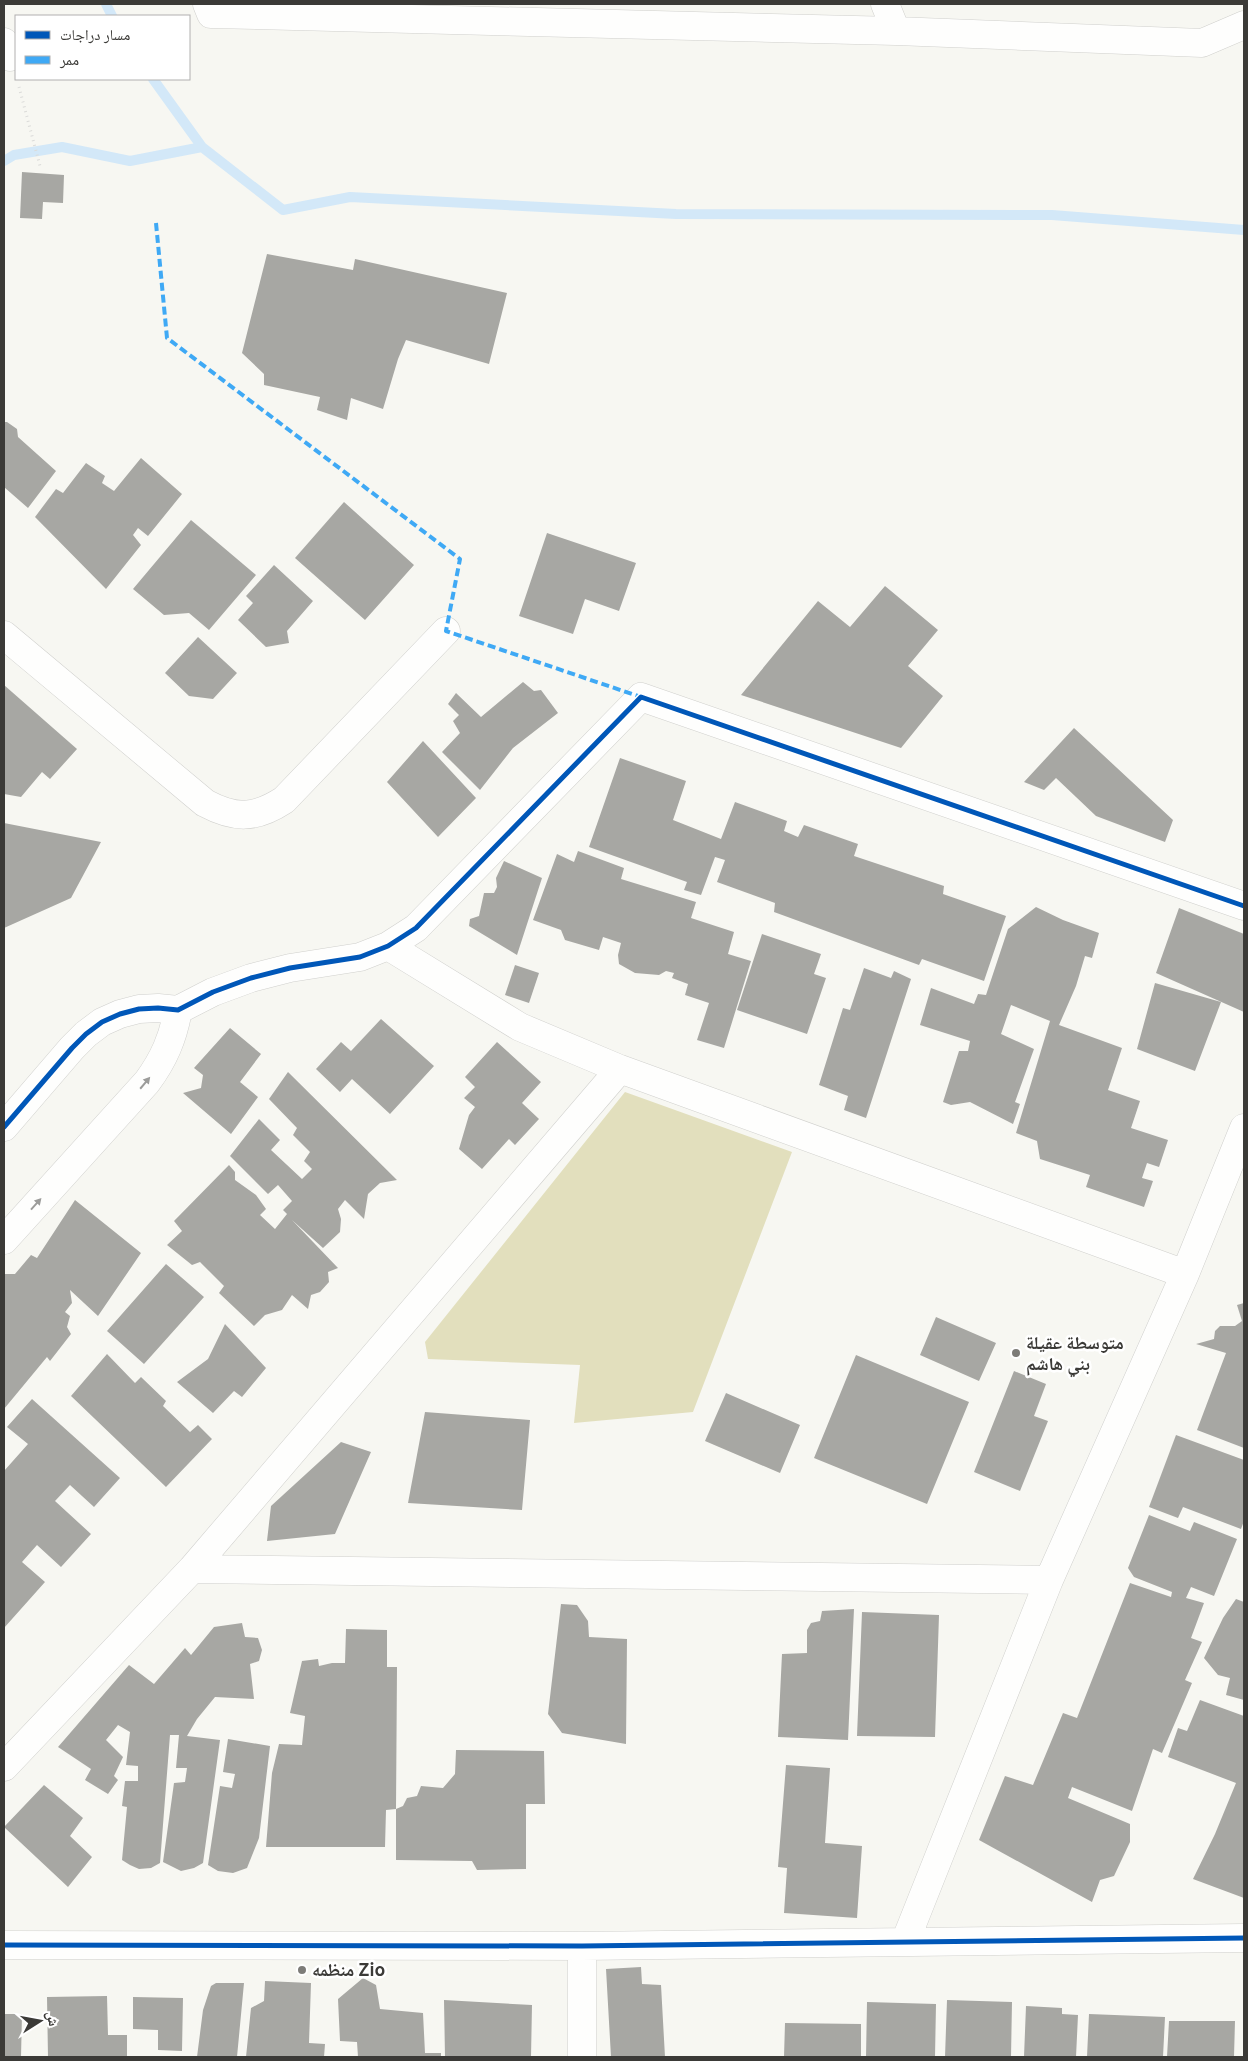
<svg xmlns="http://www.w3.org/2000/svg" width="1248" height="2061" viewBox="0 0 1248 2061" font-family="Ubuntu,'Noto Naskh Arabic',sans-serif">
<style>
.green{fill:#e2dfbd}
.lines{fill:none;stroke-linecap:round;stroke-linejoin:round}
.stream{stroke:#d3e8f8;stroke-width:10}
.building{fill:#a7a7a3}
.street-casing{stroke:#d0d0cd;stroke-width:29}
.path{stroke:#dbdbd9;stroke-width:3;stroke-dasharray:1 4;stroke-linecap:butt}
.street{stroke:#fefefd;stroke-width:28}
.quiet{stroke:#3fa9f5;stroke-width:4;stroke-dasharray:8 4;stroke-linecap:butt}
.cycleway-casing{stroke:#fff;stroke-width:8}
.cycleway{stroke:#0057b8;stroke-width:5}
.oneway{fill:#9c9c9a}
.poi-dot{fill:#7d7c78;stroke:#fff;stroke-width:2}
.labels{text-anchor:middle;stroke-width:5;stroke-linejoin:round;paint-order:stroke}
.poi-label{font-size:18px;font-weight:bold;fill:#3b3a37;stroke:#fff;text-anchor:start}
</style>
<rect width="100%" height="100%" fill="#f7f7f2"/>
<path class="green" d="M625,1092l167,60 -99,260 -119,11 6,-58 -152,-6 -3,-17z"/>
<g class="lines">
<path class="stream" d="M106,4l6,12
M153,79l49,68 81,63 67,-13 326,17 376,1 192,15
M4,161l10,-6 48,-8 68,14 72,-14"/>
</g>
<path class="building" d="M22,172l42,3 -1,28 -20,-1 -1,17 -22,-1z
M267,254l86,16 2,-11 152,34 -18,71 -83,-24 -8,19 -15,50 -32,-11 -4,22 -30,-10 3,-13 -56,-12v-11l-22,-21z
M4,422h3l10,7 1,8 38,34 -28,37 -24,-21z
M141,458l41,36 -34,42 -10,-8 -5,7 8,10 -35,44 -71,-72 21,-28 7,4 23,-30 19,13 -3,7 12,8z
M344,502l70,63 -49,55 -70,-62z
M191,520l65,55 -47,55 -20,-17 -25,2 -31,-26z
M547,533l89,30 -17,48 -34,-12 -12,35 -54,-18z
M274,565l39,36 -26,30 2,12 -23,4 -28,-27 15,-17 -7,-7z
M885,586l53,44 -30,36 35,30 -42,52 -160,-53 77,-94 32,26z
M198,637l39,36 -24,26 -24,-3 -24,-23z
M523,682l11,9 7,-1 17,23 -45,35 -33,42 -38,-38 18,-19 -7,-12 6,-6 -11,-11 8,-11 25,24z
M4,685l73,64 -27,30 -8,-7 -21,25 -17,-3z
M1074,728l99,92 -8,22 -69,-26 -40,-38 -12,12 -20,-8z
M423,741l53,57 -38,39 -51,-55z
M620,758l66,23 -13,39 48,19 14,-37 52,19 -3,10 14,6 6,-12 54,19 -4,12 90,30 -1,8 63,22 -22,65 -62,-22 -3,6 -145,-53 1,-9 -58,-21 8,-22 -10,-3 -14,38 -17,-5 3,-8 -98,-35z
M4,823l97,19 -30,56 -67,30z
M578,851l46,17 -3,11 75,23 -5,16 43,14 -6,22 23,7 -27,87 -27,-8 12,-37 -24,-8 3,-11 -16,-6 2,-5 -8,-2 -7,4 -24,-2 -16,-9 -1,-9 3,-12 -18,-6 -4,13 -34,-10 -4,-10 -28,-10 24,-66 17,8z
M504,861l38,17 -25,77 -48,-29 1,-7 9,-3 5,-23h10l3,-6 -1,-9z
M1036,907l27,13 36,13 -7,25 -7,-2 -9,30 -17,39 63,23 -14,42 32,11 -9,27 37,12 -9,27 -12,-4 -5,15 11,3 -9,26 -58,-20 4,-12 -50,-16 -3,-18 -21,-8 34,-112 -39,-16 -10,29 33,15 -19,53 5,2 -7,20 -43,-22 -19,3 -8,-3 16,-51h9l2,-10 -50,-16 11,-37 43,16 4,-10 8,1 22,-66z
M1179,908l65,26v78l-88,-39z
M762,934l59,20 -7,20 12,4 -19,56 -70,-24z
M515,965l24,8 -10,30 -24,-8z
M864,968l27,10 3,-7 17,8 -45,139 -22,-8 4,-14 -29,-11 24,-77 7,2z
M1155,983l66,19 -26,69 -58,-22z
M381,1019l53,47 -44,48 -38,-35 -12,13 -24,-23 25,-27 10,9z
M230,1028l31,26 -21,28 18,15 -27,37 -48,-41 18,-5 2,-13 -9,-7z
M497,1042l44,40 -19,21 17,16 -24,26 -6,-6 -27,30 -23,-20 10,-34 6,-8 -11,-9 11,-11 -10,-10z
M288,1072l109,108 -17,3 -12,11 -4,25 -19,-19 -7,9 3,10 -1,13 -17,16 -31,-28 46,48 -10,4 1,10 -9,10 -9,3 -3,14 -16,-14 -10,15 -17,5 -11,11 -35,-33 5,-7 -24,-24 -8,3 -25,-20 15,-14 -8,-10 55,-56 6,7v8l21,15 10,14 -6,6 15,14 12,-15 -4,-4 9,-9 -14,-16 -10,9 -38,-38 29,-37 21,21 -9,10 31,29 10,-10 -8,-8 6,-9 -17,-17 4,-7 -28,-29z
M75,1200l66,53 -43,63 -28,-26 2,13 -7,9 5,4 -3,11 4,7 -21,27 -3,-4 -43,52v-135h11l16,-19 6,3z
M166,1264l38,33 -60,67 -37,-33z
M1244,1303v145l-47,-18 29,-77 -30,-9 18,-5 1,-8 5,-5h15l7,-5 -5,-16z
M936,1317l60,26 -17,38 -59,-26z
M225,1324l41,44 -24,29 -8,-6 -21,22 -36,-31 31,-23z
M107,1354l28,29 6,-6 25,24 -3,5 27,26 8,-7 14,14 -46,48 -95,-91z
M856,1355l113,47 -42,102 -113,-46z
M1014,1371l32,13 -12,32 14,5 -28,70 -46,-19z
M726,1393l74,32 -20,48 -75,-32z
M32,1399l88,79 -26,29 -24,-22 -15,16 36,33 -30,33 -24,-22 -15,17 23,20 -41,46v-157l24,-27 -21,-17z
M425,1412l105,8 -8,90 -114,-7z
M1176,1435l68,25v61l-3,8 -58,-22 -5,11 -29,-11z
M341,1442l30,10 -36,82 -68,7 4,-35z
M1149,1515l41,16 4,-9 43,17 -23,57 -23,-9 -5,11 18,5 -13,35 11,4 -17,38 7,3 -30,70 -9,-4 -21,62 -60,-24 -4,11 62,26v18l-16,34 -14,4 -8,22 -113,-62 26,-64 28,9 30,-72 14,5 53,-135 41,14 1,-5 -38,-15 -6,-9z
M1236,1599l8,3v98l-18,-5 4,-17 -12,-3 -14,-17 19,-40z
M561,1604l16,1 11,16 1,16 38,2 -1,105 -64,-11 -14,-19z
M854,1609l-6,131 -70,-3 4,-83 25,-1v-23l4,-7 9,-2 2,-10z
M862,1612l77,3 -4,122 -78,-1z
M242,1623l3,14 13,1 4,12 -3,11 -9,3 4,35 -39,-2 -18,22 -10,17 33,4 -17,123 -9,5 -13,3 -18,-9 11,-79 11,-1 2,-14h-11l3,-33h-9l-10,128 -9,5 -12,1 -9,-4 -8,-5 5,-53 -5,-1 3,-25h13v-15l-12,-1 4,-33 -12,-7 -12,15 17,17 -9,19 4,4 -10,14 -23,-14 6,-11 -33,-22 71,-82 25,19 31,-36 6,7 23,-28z
M346,1629l41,1v37h10l-1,142 7,-3 4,-8 10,-2 4,-10 22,2 12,-14 1,-24 88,1 1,53h-19v65l-49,1 -5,-9 -76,-1v-51l-10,1 -1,37h-119l6,-74 7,-29 23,1 3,-29 -15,-3 12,-52 16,-2 1,7 13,-3h13z
M1200,1700l44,16v182l-51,-19 22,-45 21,-51 -68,-26 10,-29 9,3z
M228,1739l42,7 -11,92 -12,30 -14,5 -15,-2 -10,-6 12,-79 12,2 3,-14 -12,-2z
M786,1765l44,3 -5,75 37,3 -5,72 -73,-5 3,-45 -9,-1z
M44,1785l39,33 -13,18 22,21 -24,30 -64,-60z
M641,1967l1,17 19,1 4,72h-54l-5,-88z
M363,1978l13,7 4,24 43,4 2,40h16v4h-83l-1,-15 -17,-1 -2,-42z
M265,1981l46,2 -2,60 16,1 -1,13h-78l5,-49 13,-7z
M216,1983h28l-7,74h-40l6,-47 8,-24z
M107,1996l1,39h19v22h-79l-1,-60z
M133,1997l50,1 -1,53 -24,-1v-20l-25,-1z
M444,2000l88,5 -1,52h-86z
M947,2000l65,2 -1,55h-66z
M867,2002l69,2 -1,53h-69z
M1026,2006l36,2v6l16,1 -2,42h-52z
M4,2014h18l-1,43h-17z
M1089,2014l76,3 -2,40h-76z
M1169,2021h66l-1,36h-67z
M785,2023l76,1v33h-77z"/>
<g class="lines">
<defs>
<path id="street" d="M207,4l4,10 685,17 306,12 42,-18
M885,4l11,27
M4,42l6,15
M4,635l201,168c30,16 50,16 79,-3l162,-169
M388,946l132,81 100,42 565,205
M4,1127l68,-79 14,-14 16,-12 18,-8 19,-5 19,-1 20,2 35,-18 38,-14 39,-10 70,-11 28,-11 28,-18 225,-231 603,209
M4,1240l143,-158c17,-23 26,-44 31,-72
M192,1569l857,11
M4,1767l188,-198 428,-500
M905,1942l144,-362 136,-306 59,-146
M4,1945l578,1 662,-8
M582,1946v111"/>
</defs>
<use href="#street" class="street-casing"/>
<path class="path" d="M19,87l21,79"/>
<use href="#street" class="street"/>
<path class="quiet" d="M156,223l11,115 293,221 -14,72 195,66"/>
<defs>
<path id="cycleway" d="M4,1127l68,-79 14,-14 16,-12 18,-8 19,-5 19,-1 20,2 35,-18 38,-14 39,-10 70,-11 28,-11 28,-18 225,-231 603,209
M4,1945l578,1 662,-8"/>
</defs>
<use href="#cycleway" class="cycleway-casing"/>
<use href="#cycleway" class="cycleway"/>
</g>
<defs><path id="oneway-solid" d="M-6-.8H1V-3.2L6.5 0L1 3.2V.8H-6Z" transform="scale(1.25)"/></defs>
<g class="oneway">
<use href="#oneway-solid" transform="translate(145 1083) rotate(-50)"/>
<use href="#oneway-solid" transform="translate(36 1204) rotate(-48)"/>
</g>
<g class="poi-dot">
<circle cx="1016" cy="1353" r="5"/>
<circle cx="302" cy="1970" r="5"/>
</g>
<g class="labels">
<g class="poi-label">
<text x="1026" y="1349">متوسطة عقيلة<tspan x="1026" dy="21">بني هاشم</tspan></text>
<text x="312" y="1976">منظمه Zio</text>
</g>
</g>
<rect width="1248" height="2061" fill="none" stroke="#3b3a37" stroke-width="10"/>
<rect x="15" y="15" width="175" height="65" fill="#ffffff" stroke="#b1b0af"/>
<rect x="25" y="31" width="25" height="8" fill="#0057b8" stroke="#b1b0af"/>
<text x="60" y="40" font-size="15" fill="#3b3a37">مسار دراجات</text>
<rect x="25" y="56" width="25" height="8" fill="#3fa9f5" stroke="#b1b0af"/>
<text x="60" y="65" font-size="15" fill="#3b3a37">ممر</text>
<g transform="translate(40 2021) rotate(79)" stroke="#ffffff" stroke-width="4" paint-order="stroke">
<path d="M0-4L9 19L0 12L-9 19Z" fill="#3b3a37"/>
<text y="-8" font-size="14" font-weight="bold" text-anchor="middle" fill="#3b3a37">ش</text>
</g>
</svg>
